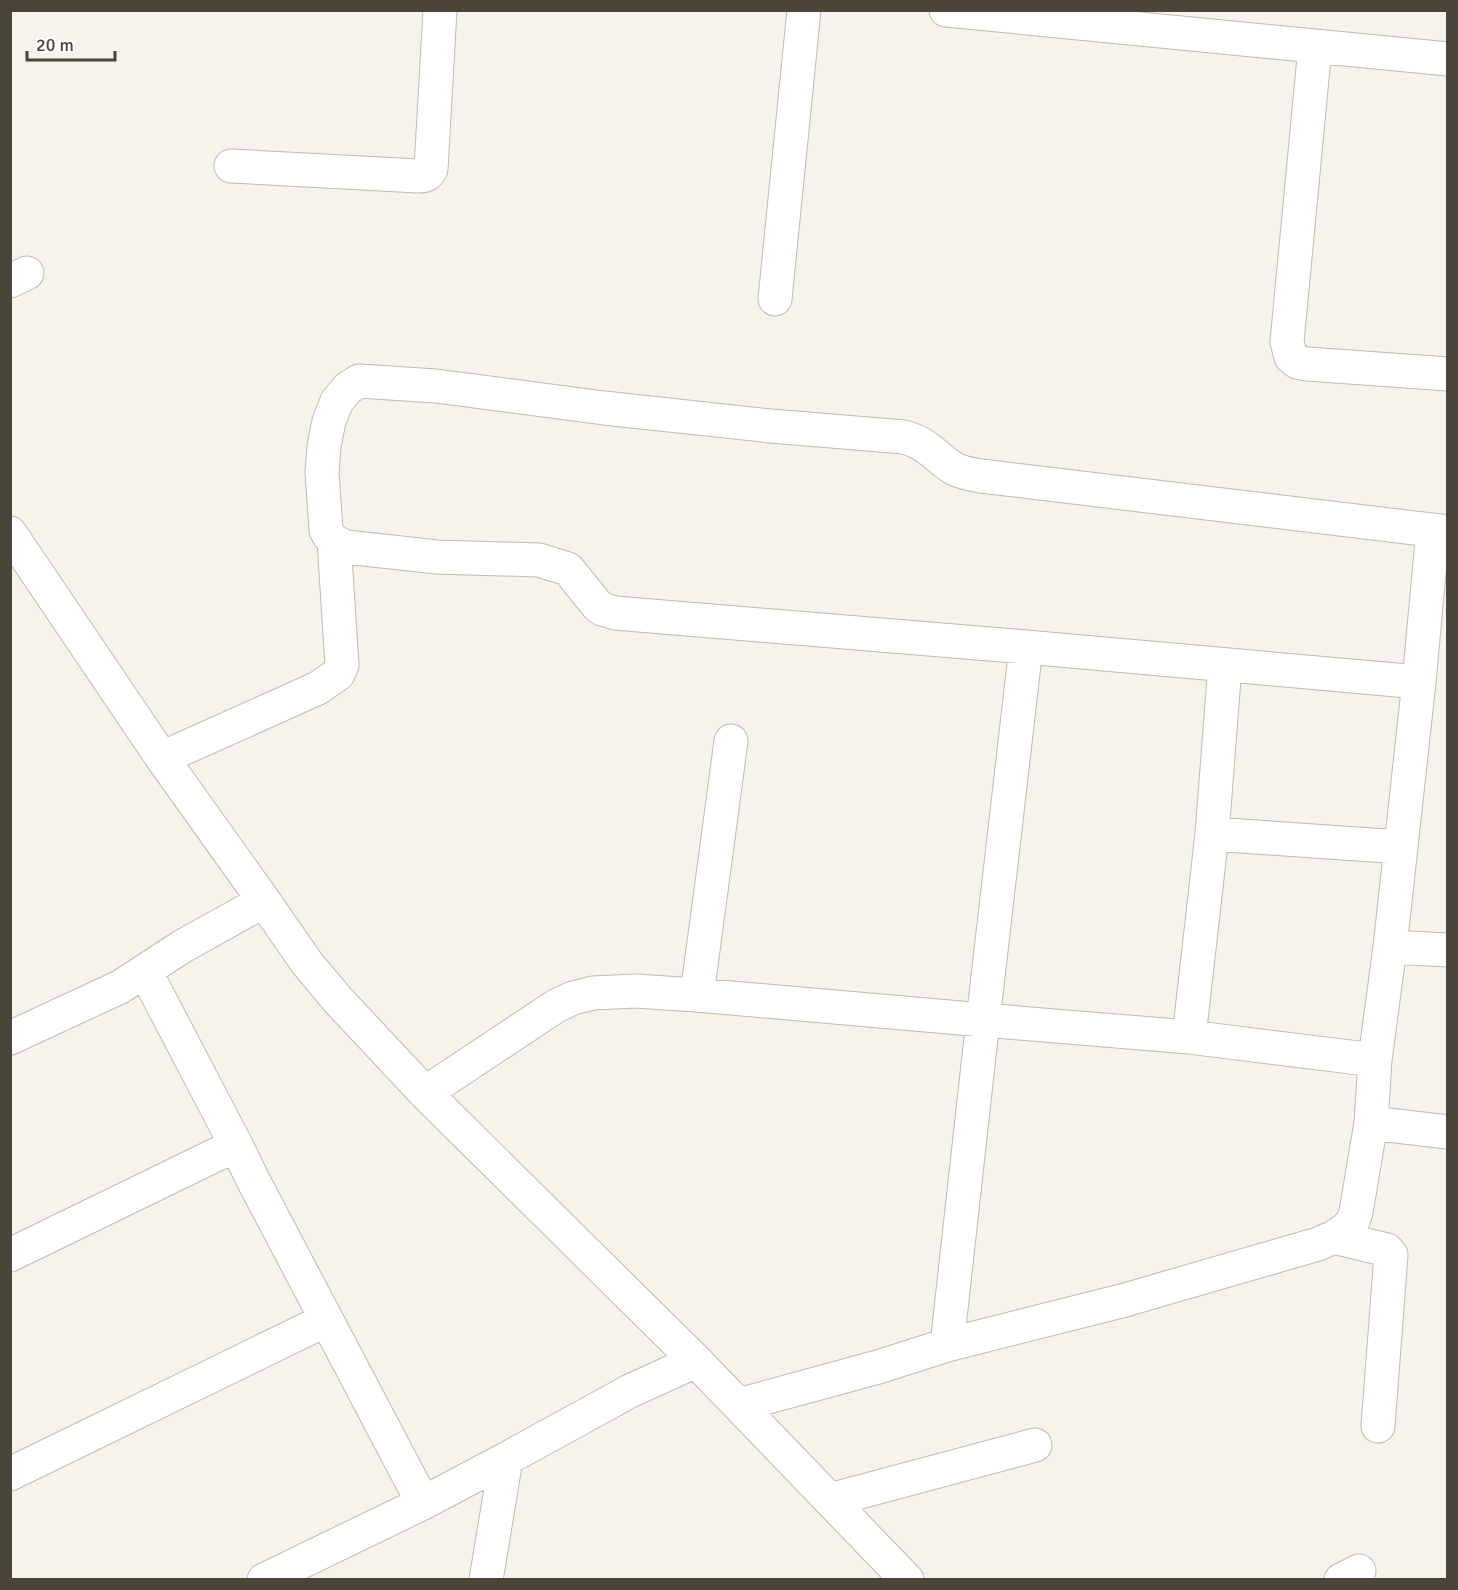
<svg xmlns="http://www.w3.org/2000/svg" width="1458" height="1590" viewBox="0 0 1458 1590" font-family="Signika,sans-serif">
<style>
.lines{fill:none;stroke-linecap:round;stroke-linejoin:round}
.minor-casing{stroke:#c2bbae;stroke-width:35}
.minor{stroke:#fff;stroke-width:33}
</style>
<rect width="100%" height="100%" fill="#f6f3ec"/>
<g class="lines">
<defs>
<path id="minor" d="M946,10l502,49
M1315,47l-28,295 4,15 6,5 10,2 141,10
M231,166l187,10c7,0 10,-1 13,-7l9,-159
M10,281l17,-8
M775,299l29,-289
M10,533l152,225 102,143 43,62 30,36 88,94 271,268 211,219
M1026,647l393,35
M162,758l156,-70 20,-14 4,-9 -8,-124
M1212,834l13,-169
M1390,947l29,-265 14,-152
M145,971l91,174 17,35 170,323
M697,995l34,-254
M1189,1037l23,-203 189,13
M10,1038l110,-51 63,-41 81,-45
M1375,1060l-186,-23 -206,-17 43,-373 -411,-34 -13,-4 -5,-4 -29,-36 -29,-9 -102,-3 -91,-10c-9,-4 -16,-7 -20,-17l-4,-57 2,-27 5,-25 8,-20 11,-13 11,-7 77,5 168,22 167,18 133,11c25,7 29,18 49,31 8,5 18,6 28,8l467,56
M425,1093l131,-87 17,-8 20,-5 42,-2 62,4 286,25 -36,325
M1371,1123l77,9
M1334,1237l53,13 4,5 -13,171
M10,1255l226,-110
M739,1405l139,-38 69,-22 178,-45 193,-56 16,-7 12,-8 7,-8 3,-9 15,-89 4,-63 15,-113 58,3
M10,1474l316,-154
M830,1500l205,-55
M264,1580l159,-77 83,-44
M486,1580l20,-121 124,-68 66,-30
M1341,1580l18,-9"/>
</defs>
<use href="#minor" class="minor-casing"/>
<use href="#minor" class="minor"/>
</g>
<rect width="1458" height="1590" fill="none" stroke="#4b4439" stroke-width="24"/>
<path d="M27 51v9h88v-9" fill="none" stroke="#4b4439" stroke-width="3"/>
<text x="36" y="51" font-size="18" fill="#4b4439" stroke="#ffffff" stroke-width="4.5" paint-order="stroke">20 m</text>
</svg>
